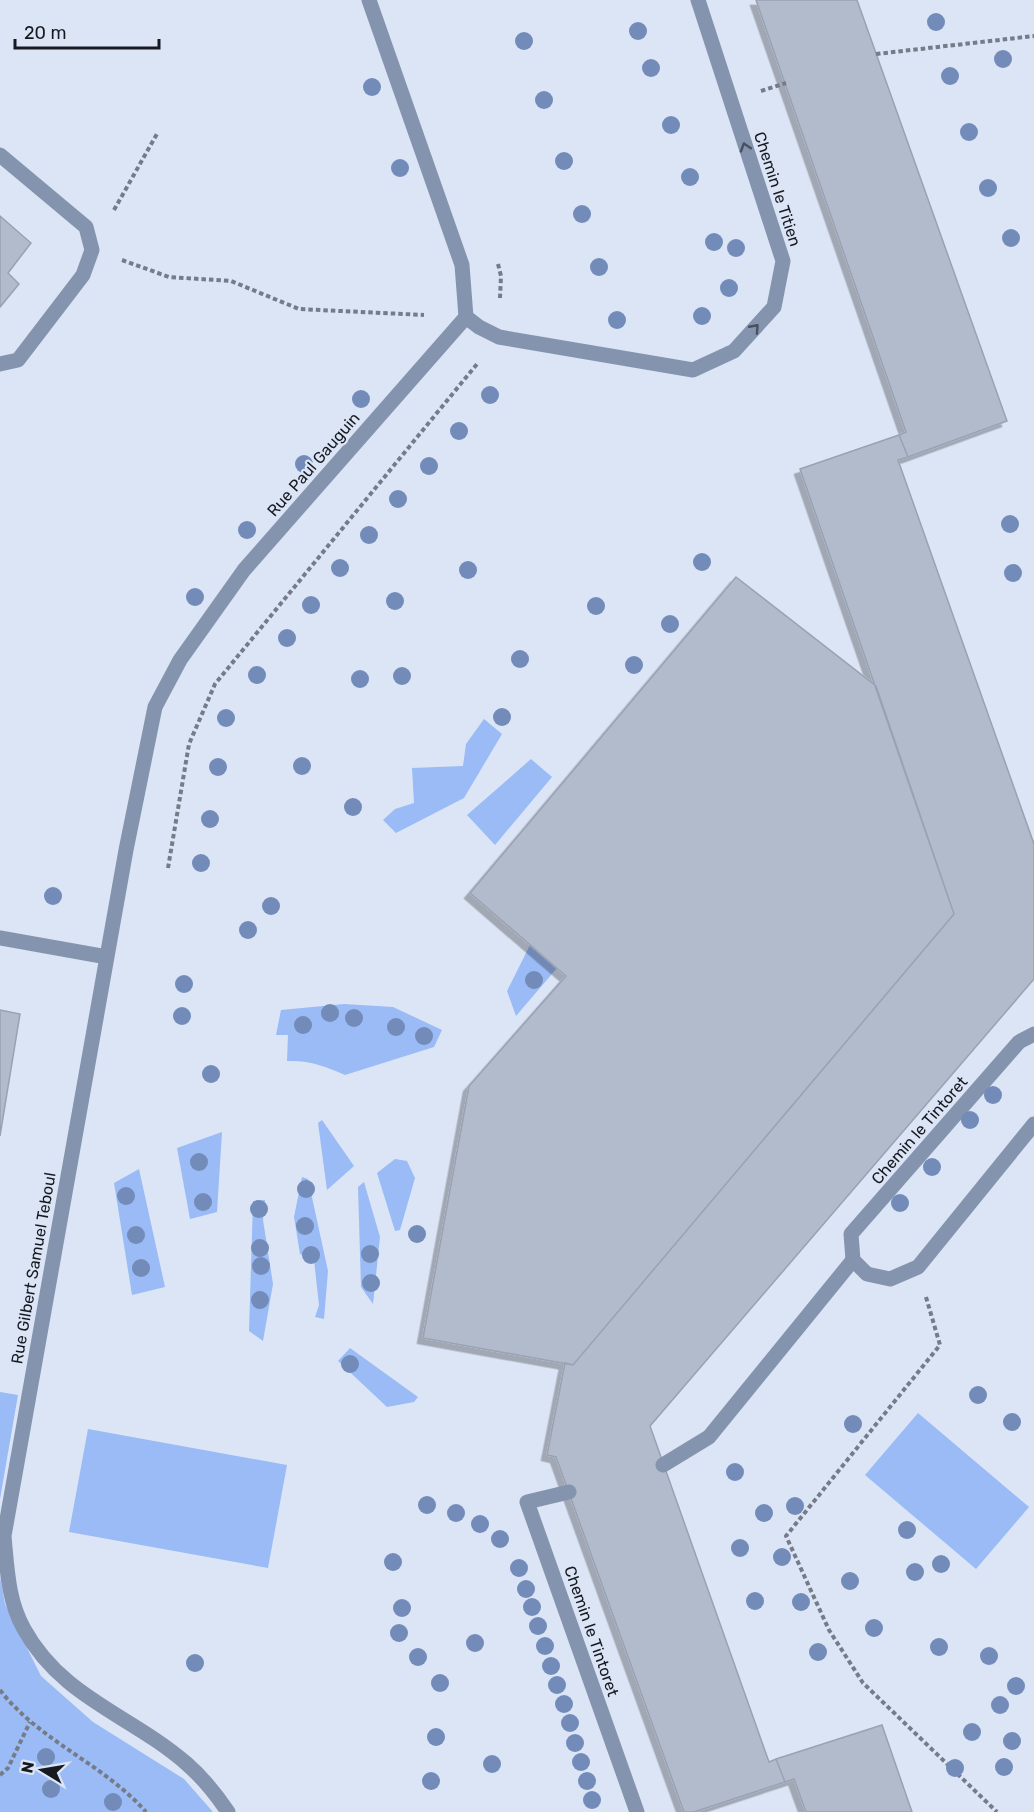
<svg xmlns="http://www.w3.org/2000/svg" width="1034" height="1812" viewBox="0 0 1034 1812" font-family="Rubik,sans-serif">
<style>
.green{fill:#9abbf5}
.building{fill:#b1bbcb;stroke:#99a2b3;stroke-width:1.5;filter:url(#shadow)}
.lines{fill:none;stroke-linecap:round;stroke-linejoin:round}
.path{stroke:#757c88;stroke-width:4;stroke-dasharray:4.5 3;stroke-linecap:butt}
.lane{stroke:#8594ae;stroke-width:15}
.street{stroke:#8594ae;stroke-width:15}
.tree{fill:#728bb9}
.oneway{stroke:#485160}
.labels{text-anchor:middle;stroke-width:4.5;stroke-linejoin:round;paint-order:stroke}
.street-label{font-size:16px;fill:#161a20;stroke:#dbe5f6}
</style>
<defs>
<filter id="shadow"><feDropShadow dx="-5.5" dy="5.5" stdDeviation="0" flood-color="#0004"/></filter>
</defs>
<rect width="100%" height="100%" fill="#dbe5f6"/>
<path class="green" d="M484,719l18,15 -38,64 -68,35 -13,-13 12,-11 19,-6 -2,-35 51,-2 3,-22z
M531,759l21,18 -57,68 -28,-30z
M530,945l27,23 -41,48 -9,-25z
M344,1004l49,3 49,23 -8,17 -89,28c-20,-9 -36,-15 -58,-14l1,-26h-12l5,-25z
M322,1120l32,46 -27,24 -9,-67z
M222,1132l-5,80 -27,7 -13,-71z
M395,1159l12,2 8,17 -15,52 -5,1 -18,-58z
M139,1169l26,118 -33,8 -18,-112z
M302,1177l6,2 20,92 -4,48 -9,-2 4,-12 -5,-45 -14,-6 -6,-37z
M364,1182l16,55 -7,67 -12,-17 -3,-100z
M265,1200l-2,20 10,64 -10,57 -14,-10 4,-130z
M350,1348l68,49 -4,5 -27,5 -49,-46z
M0,1392l18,3 -18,104z
M918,1413l111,94 -53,62 -111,-94z
M88,1429l199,36 -19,103 -199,-36z
M0,1577l5,27 36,72 52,46 91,57 29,33h-213z"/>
<path class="building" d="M756,0h101l150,421 -99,36 -9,-22 7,-3z
M0,216l31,27 -23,30 11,11 -19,23z
M899,435l9,22 -10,3 136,384v135l-384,447 119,336 7,-3 9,23 -91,30h-10l-128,-355 -9,-2 18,-92 8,2 381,-451 -154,-445z
M736,577l140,109 78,228 -381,451 -150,-27 46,-252 97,-110 -96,-83z
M0,1010l20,4 -20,122z
M882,1725l30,87h-106l-12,-33 -9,3 -9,-23z"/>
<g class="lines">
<path class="path" d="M876,54l158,-18
M761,91l25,-8
M114,210l44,-78
M122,260l47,17 62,4 68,28 125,6
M498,264l3,12 -1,22
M168,868l21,-124 26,-60 262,-320
M926,1297l14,48 -154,191 43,94 34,53 134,129
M0,1690c39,51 104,74 146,122
M0,1775l8,-7 22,-46"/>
<path class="lane" d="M0,155l86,72 6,23 -9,25 -65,85 -18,4
M663,1465l46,-28 144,-177
M569,1492l-42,10 110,310"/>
<path class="street" d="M466,317l13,10 20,10 194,33 41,-19 40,-44 9,-46 -85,-261
M0,938l107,19
M1034,1034l-15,8 -168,192 2,26 14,14 23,5 28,-12 116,-143
M228,1812c-12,-18 -25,-34 -41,-48 -56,-49 -125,-66 -163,-135 -16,-28 -17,-61 -20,-93l122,-686 29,-143 25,-47 64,-90 222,-253 -4,-52 -93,-265"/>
</g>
<g class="tree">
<circle cx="936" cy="22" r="9"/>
<circle cx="638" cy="31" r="9"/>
<circle cx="524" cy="41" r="9"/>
<circle cx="1003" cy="59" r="9"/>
<circle cx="651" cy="68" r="9"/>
<circle cx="950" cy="76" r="9"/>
<circle cx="372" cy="87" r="9"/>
<circle cx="544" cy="100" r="9"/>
<circle cx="671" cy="125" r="9"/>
<circle cx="969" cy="132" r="9"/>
<circle cx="564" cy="161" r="9"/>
<circle cx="400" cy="168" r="9"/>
<circle cx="690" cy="177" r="9"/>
<circle cx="988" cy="188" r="9"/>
<circle cx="582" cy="214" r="9"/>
<circle cx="1011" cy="238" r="9"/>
<circle cx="714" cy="242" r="9"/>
<circle cx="736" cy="248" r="9"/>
<circle cx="599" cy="267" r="9"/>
<circle cx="729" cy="288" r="9"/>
<circle cx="702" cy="316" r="9"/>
<circle cx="617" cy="320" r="9"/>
<circle cx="490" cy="395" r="9"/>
<circle cx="361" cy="399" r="9"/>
<circle cx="459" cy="431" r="9"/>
<circle cx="304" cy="464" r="9"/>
<circle cx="429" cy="466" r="9"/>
<circle cx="398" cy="499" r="9"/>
<circle cx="1010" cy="524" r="9"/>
<circle cx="247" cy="530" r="9"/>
<circle cx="369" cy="535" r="9"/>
<circle cx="702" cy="562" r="9"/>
<circle cx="340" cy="568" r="9"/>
<circle cx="468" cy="570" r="9"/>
<circle cx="1013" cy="573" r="9"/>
<circle cx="195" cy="597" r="9"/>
<circle cx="395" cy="601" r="9"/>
<circle cx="311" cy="605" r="9"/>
<circle cx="596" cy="606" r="9"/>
<circle cx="670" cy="624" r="9"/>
<circle cx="287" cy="638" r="9"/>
<circle cx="520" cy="659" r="9"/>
<circle cx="634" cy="665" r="9"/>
<circle cx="257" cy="675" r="9"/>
<circle cx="402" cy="676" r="9"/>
<circle cx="360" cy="679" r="9"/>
<circle cx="502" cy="717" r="9"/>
<circle cx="226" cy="718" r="9"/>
<circle cx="302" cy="766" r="9"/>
<circle cx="218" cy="767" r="9"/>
<circle cx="353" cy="807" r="9"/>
<circle cx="210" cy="819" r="9"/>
<circle cx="201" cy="863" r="9"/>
<circle cx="53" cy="896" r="9"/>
<circle cx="271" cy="906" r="9"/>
<circle cx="248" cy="930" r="9"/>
<circle cx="534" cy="980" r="9"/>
<circle cx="184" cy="984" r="9"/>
<circle cx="330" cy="1013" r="9"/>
<circle cx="182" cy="1016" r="9"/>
<circle cx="354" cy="1018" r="9"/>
<circle cx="303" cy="1025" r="9"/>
<circle cx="396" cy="1027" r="9"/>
<circle cx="424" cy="1036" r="9"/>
<circle cx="211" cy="1074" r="9"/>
<circle cx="993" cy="1095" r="9"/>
<circle cx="970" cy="1120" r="9"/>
<circle cx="199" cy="1162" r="9"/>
<circle cx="932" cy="1167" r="9"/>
<circle cx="306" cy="1189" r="9"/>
<circle cx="126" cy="1196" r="9"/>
<circle cx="203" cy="1202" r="9"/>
<circle cx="900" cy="1203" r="9"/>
<circle cx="259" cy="1209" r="9"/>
<circle cx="305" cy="1226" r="9"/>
<circle cx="417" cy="1234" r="9"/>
<circle cx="136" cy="1235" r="9"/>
<circle cx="260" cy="1248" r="9"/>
<circle cx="370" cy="1254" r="9"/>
<circle cx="311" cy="1255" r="9"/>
<circle cx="261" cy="1266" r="9"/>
<circle cx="141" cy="1268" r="9"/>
<circle cx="371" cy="1283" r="9"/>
<circle cx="260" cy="1300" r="9"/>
<circle cx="350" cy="1364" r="9"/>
<circle cx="978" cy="1395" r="9"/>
<circle cx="1012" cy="1422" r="9"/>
<circle cx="853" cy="1424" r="9"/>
<circle cx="735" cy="1472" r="9"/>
<circle cx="427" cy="1505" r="9"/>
<circle cx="795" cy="1506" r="9"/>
<circle cx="456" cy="1513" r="9"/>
<circle cx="764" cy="1513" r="9"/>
<circle cx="480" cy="1524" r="9"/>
<circle cx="907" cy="1530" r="9"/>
<circle cx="500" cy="1539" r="9"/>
<circle cx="740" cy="1548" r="9"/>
<circle cx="782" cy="1557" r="9"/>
<circle cx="393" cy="1562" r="9"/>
<circle cx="941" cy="1564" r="9"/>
<circle cx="519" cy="1568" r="9"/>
<circle cx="915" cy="1572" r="9"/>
<circle cx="850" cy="1581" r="9"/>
<circle cx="526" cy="1589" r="9"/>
<circle cx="755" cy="1601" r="9"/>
<circle cx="801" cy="1602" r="9"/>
<circle cx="532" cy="1607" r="9"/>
<circle cx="402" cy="1608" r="9"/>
<circle cx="538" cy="1626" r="9"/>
<circle cx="874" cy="1628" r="9"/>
<circle cx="399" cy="1633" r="9"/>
<circle cx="475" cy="1643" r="9"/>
<circle cx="545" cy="1646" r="9"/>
<circle cx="939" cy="1647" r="9"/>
<circle cx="818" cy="1652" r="9"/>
<circle cx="989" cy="1656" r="9"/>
<circle cx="418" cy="1657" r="9"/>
<circle cx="195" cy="1663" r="9"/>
<circle cx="551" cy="1666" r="9"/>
<circle cx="440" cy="1683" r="9"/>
<circle cx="557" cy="1685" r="9"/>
<circle cx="1016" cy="1686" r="9"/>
<circle cx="564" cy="1704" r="9"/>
<circle cx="1000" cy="1705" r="9"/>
<circle cx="570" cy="1723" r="9"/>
<circle cx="972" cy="1732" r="9"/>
<circle cx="436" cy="1737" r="9"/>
<circle cx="1012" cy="1741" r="9"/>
<circle cx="575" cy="1743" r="9"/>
<circle cx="46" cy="1757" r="9"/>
<circle cx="581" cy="1762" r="9"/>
<circle cx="492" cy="1764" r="9"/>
<circle cx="1004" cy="1767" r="9"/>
<circle cx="955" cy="1768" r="9"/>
<circle cx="431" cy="1781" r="9"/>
<circle cx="587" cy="1781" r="9"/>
<circle cx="51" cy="1789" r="9"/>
<circle cx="592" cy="1800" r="9"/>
<circle cx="113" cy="1802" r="9"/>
</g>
<defs><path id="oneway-chevron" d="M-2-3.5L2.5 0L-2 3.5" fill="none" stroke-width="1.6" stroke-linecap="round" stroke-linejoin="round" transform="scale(1.5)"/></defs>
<g class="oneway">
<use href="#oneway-chevron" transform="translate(745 147) rotate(-108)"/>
<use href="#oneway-chevron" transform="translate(755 328) rotate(-48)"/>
</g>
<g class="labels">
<g class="street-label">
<text transform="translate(778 189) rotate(72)" y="6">Chemin le Titien</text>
<text transform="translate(313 464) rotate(-49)" y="6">Rue Paul Gauguin</text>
<text transform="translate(919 1130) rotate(-49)" y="6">Chemin le Tintoret</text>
<text transform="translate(33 1268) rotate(-80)" y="6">Rue Gilbert Samuel Teboul</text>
<text transform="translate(592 1631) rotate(71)" y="6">Chemin le Tintoret</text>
</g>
</g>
<g transform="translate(42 1770) rotate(281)" stroke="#dbe5f6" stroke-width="4.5" paint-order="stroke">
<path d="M0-4.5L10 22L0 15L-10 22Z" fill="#161a20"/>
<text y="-9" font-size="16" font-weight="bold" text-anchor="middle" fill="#161a20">N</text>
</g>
<path d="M15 39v9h144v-9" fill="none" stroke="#161a20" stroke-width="3"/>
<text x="24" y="39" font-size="18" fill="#161a20" stroke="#dbe5f6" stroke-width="4.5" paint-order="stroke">20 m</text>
</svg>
